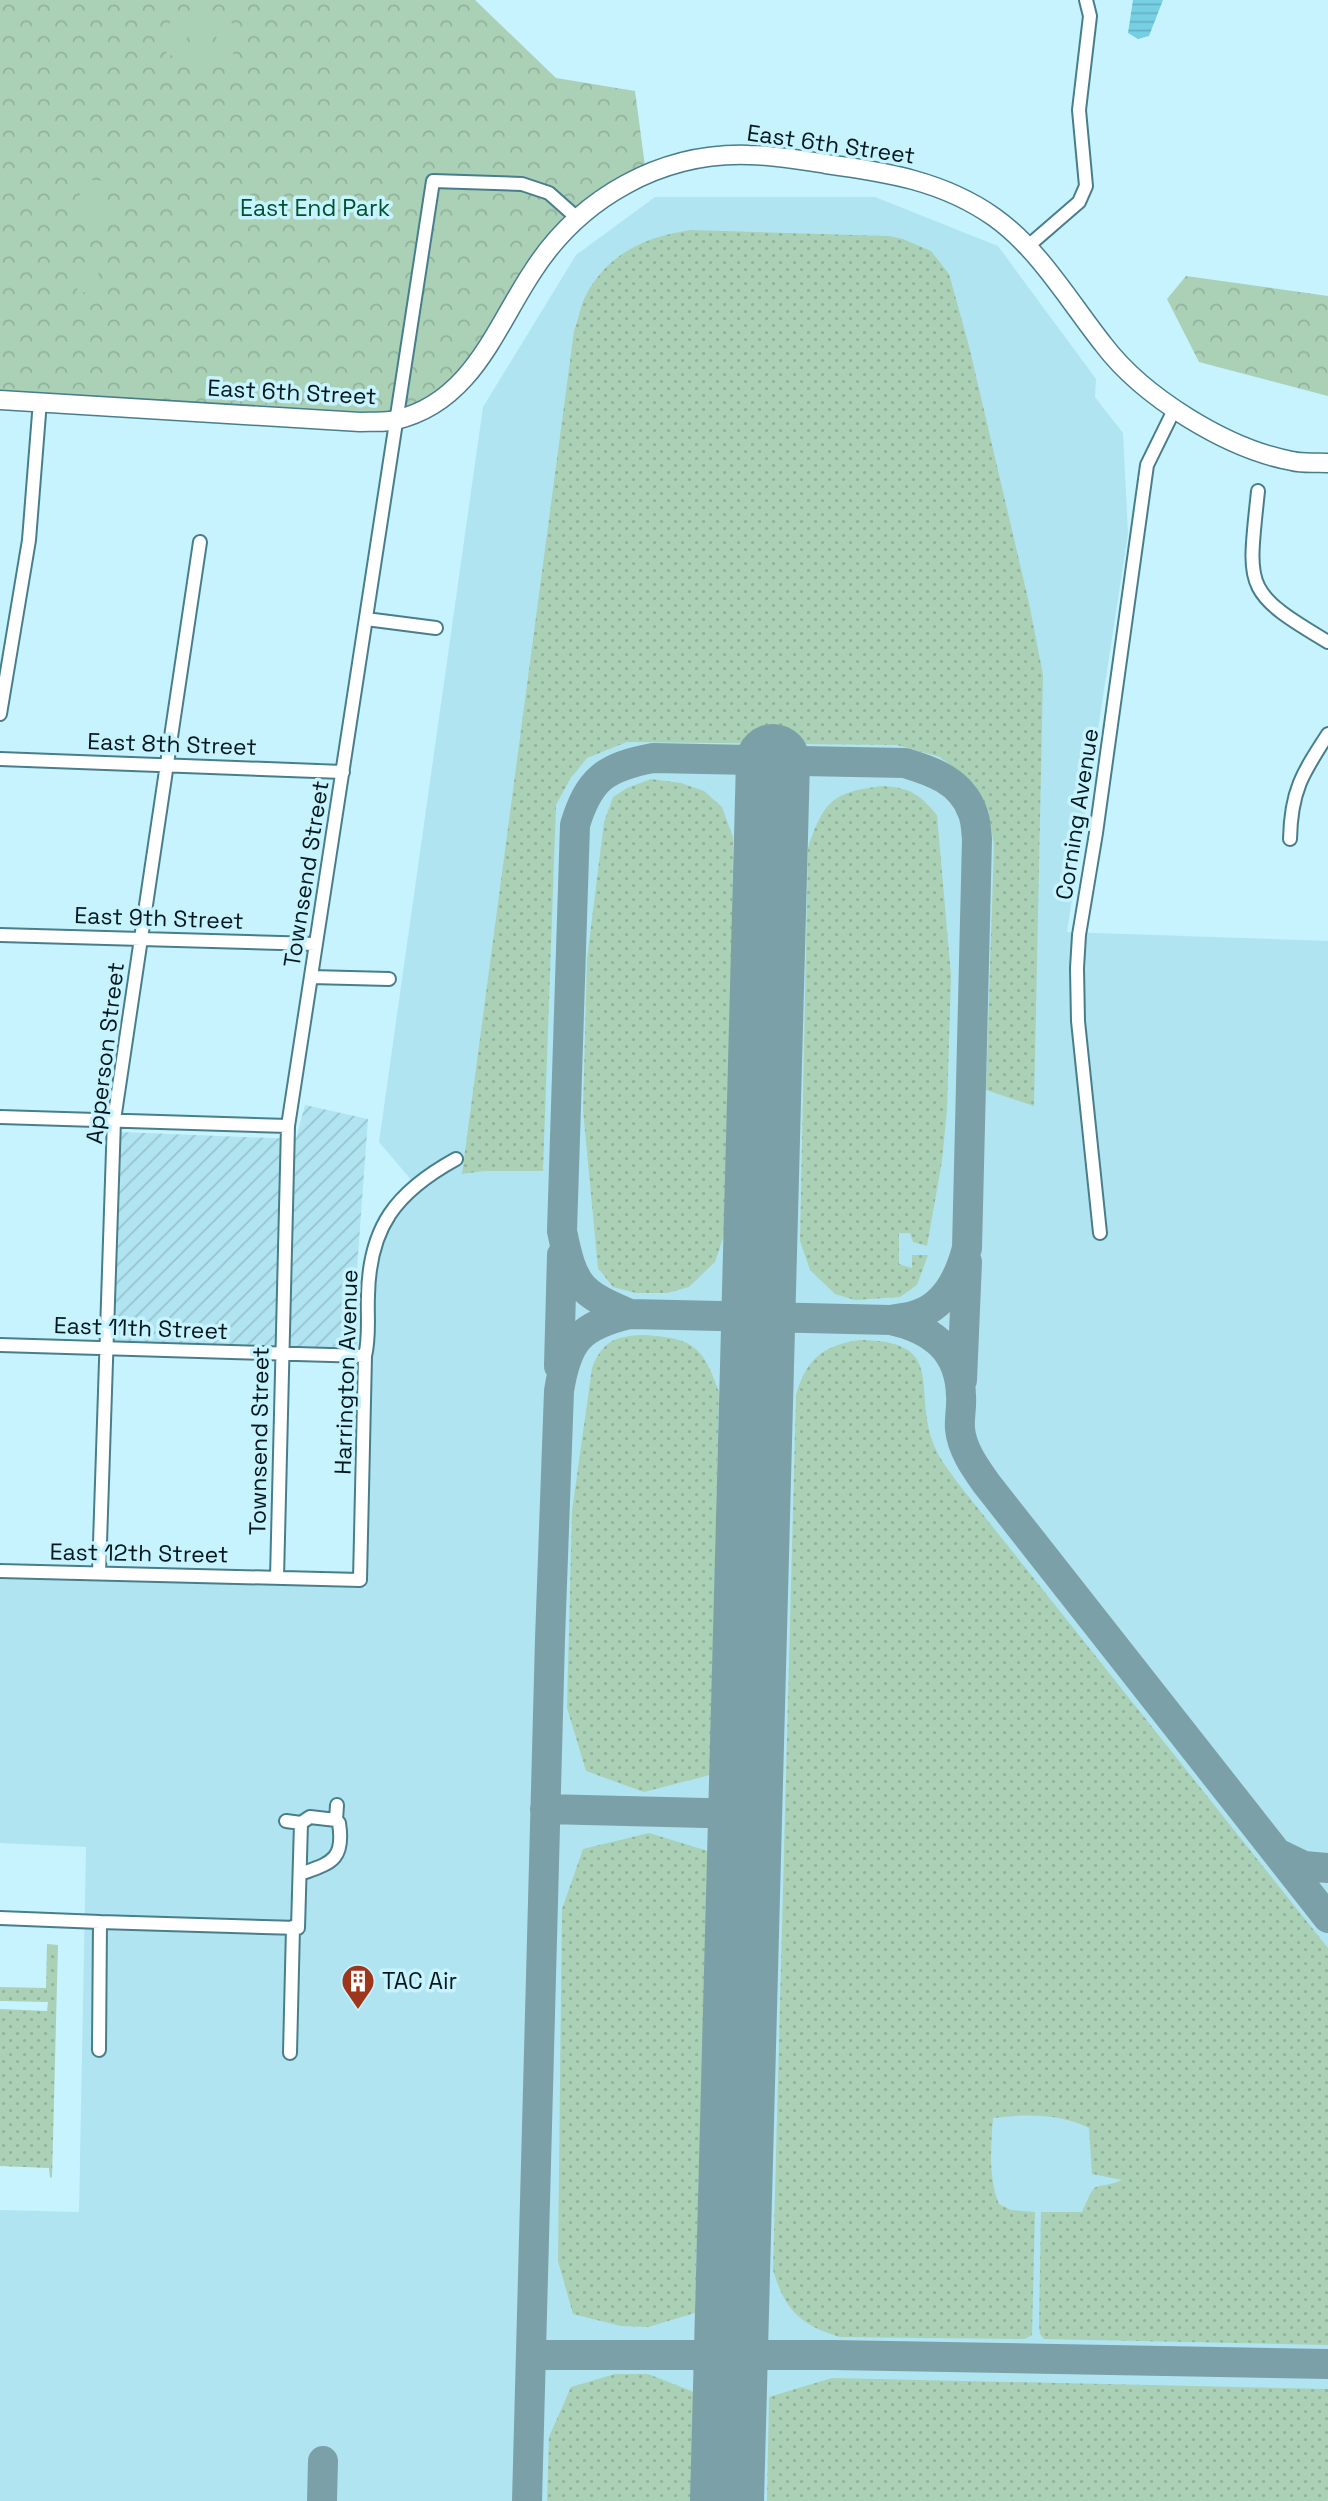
<svg xmlns="http://www.w3.org/2000/svg" width="1328" height="2501" viewBox="0 0 1328 2501" font-family="'Space Grotesk',sans-serif">
<style>
.built{fill:#b1e4f1}
.industrial{fill:url(#industrial-furrows)}
.grass{fill:url(#grass-dots)}
.forest{fill:url(#forest-crowns)}
.garden{fill:#aad0b6}
.water{fill:url(#water-rules)}
.lines{fill:none;stroke-linecap:round;stroke-linejoin:round}
.taxiway{stroke:#7ca0a8;stroke-width:30}
.runway{stroke:#7ca0a8;stroke-width:74}
.street-casing{stroke:#487e8b;stroke-width:16}
.secondary-casing{stroke:#487e8b;stroke-width:21}
.street{stroke:#fff;stroke-width:12}
.secondary{stroke:#fff;stroke-width:18}
.labels{text-anchor:middle;stroke-width:7;stroke-linejoin:round;paint-order:stroke}
.street-label{font-size:23px;fill:#03181d;stroke:#c6f3fe}
.park-label{font-size:23px;fill:#00522c;stroke:#c6f3fe}
.poi-label{font-size:23px;fill:#03181d;stroke:#c6f3fe;text-anchor:start}
</style>
<defs>
<pattern id="industrial-furrows" width="10" height="10" patternUnits="userSpaceOnUse" patternTransform="scale(1.75)"><rect width="10" height="10" fill="#b1e4f1"/><path d="M-1 1l2-2M0 10L10 0M9 11l2-2" fill="none" stroke="#97c3ce"/></pattern>
<pattern id="grass-dots" width="8" height="8" patternUnits="userSpaceOnUse" patternTransform="scale(1.75)"><rect width="8" height="8" fill="#aad0b6"/><path d="M2 2h.1M6 6h.1" fill="none" stroke="#91b29c" stroke-width="1.8" stroke-linecap="round"/></pattern>
<pattern id="forest-crowns" width="20" height="18" patternUnits="userSpaceOnUse" patternTransform="scale(1.75)"><rect width="20" height="18" fill="#aad0b6"/><path d="M2 6a3 3 0 1 1 6 0M12 15a3 3 0 1 1 6 0" fill="none" stroke="#91b29c"/></pattern>
<pattern id="water-rules" width="6" height="5" patternUnits="userSpaceOnUse" patternTransform="scale(1.75)"><rect width="6" height="5" fill="#77cfe4"/><path d="M0 2.5h6" fill="none" stroke="#65b1c3"/></pattern>
</defs>
<rect width="100%" height="100%" fill="#c6f3fe"/>
<path class="built" d="M655,197h220l123,49 98,133 -1,18 28,36 5,101 -61,398 261,9v1560h-1328v-291l79,2 7,-365 -86,-4v-267l366,12 2,-229 9,-106 36,-71 -34,-40 104,-735 93,-152z"/>
<path class="industrial" d="M305,1105l63,14 -12,163 2,64 -35,1 -211,-6 8,-209 176,7z"/>
<path class="grass" d="M691,230l198,6 14,3 28,12 18,23 20,72 60,257 14,72 -9,431 -48,-16 8,-245 -6,-35 -14,-26 -34,-27 -43,-12 -270,-3 -40,16 -17,21 -14,26 -13,366h-59l-22,3 112,-843c4,-11 6,-22 10,-32 22,-45 60,-62 107,-69z
M651,779l30,4 23,8 18,16 11,30 -1,112 -7,283 -10,30 -26,25 -22,6h-31l-23,-6 -15,-19 -15,-158 4,-151 17,-137 9,-25 14,-9z
M883,786c28,2 36,8 54,29l14,161 -4,133 -5,52 -15,85 -14,-4 -3,-9h-11v31l13,4v-13h16l-11,30 -17,12 -45,3 -20,-6 -25,-24 -10,-29 8,-393c16,-48 25,-56 75,-62z
M644,1335c49,3 59,11 75,57l-9,383 -66,17 -58,-21 -19,-63 5,-197 20,-143c11,-28 24,-32 52,-33z
M860,1340c85,1 54,44 72,100 5,16 16,29 25,42l371,466v397l-284,-6 -4,-5 -1,-8 2,-114h41c17,-38 9,-19 40,-32l-30,-6 -3,-46c-30,-15 -63,-14 -96,-10 -2,28 -5,59 6,86l12,6 24,2 -3,123 -7,4 -185,-2c-40,-12 -55,-27 -67,-67l23,-875c10,-36 28,-50 64,-55z
M649,1833l59,18 -13,462 -47,14 -27,-1 -48,-12 -15,-53 4,-352 21,-60z
M47,1944l11,1 -6,232 -2,1 -1,-10 -49,-2v-157l47,2 1,-9 -48,-1v-14l46,1z
M615,2374h33l46,18 -3,109h-144l2,-64 22,-50z
M832,2378l496,11v112h-561l2,-104z"/>
<path class="forest" d="M0,0h475l81,78 79,13 11,83 -70,43 -109,161 -72,43 -395,-17z
M1186,276l142,20v100l-129,-34 -32,-63z"/>
<path class="garden" d="M171,15l18,2 -4,40 -19,-2z
M195,19l18,2 -5,39 -18,-2z
M218,21l19,3 -5,39 -18,-2z
M81,179l25,2 -4,38 -24,-3z
M80,262l19,2 -2,29 -20,-1z"/>
<path class="water" d="M1133,0h30l-14,36 -11,3 -10,-6z"/>
<g class="lines">
<path class="taxiway" d="M630,1314c-51,-21 -57,-29 -68,-83l13,-406c14,-46 30,-58 78,-67l252,5c27,8 56,18 67,48 4,8 4,19 5,28l-10,409c-7,27 -20,56 -48,66 -9,4 -19,4 -28,6
M559,1366l3,-111
M962,1380l5,-118
M545,1809l201,5
M1279,1854l25,12 24,2
M531,2355h303l494,9
M322,2501l1,-40
M527,2501l23,-862 9,-248c8,-50 20,-65 71,-77l261,6c41,9 69,30 70,76 1,11 -2,22 -1,33 2,20 14,37 26,54l342,435"/>
<path class="runway" d="M727,2501l46,-1740"/>
<defs>
<path id="street" d="M1027,247l52,-45 7,-16 -7,-76 11,-94 -4,-16
M1258,491c-10,97 -16,100 70,151
M366,619l70,9
M0,714l29,-174 11,-139
M0,759l343,13
M1290,839c1,-48 12,-65 38,-105
M0,935l316,9
M311,977l78,2
M0,1117l288,9
M1100,1233l-22,-212 -1,-53 2,-33 17,-102 51,-368 28,-57
M0,1345l365,11
M0,1571l360,9 5,-224c5,-20 2,-40 3,-60 1,-69 28,-104 88,-137
M99,1573l15,-453 86,-578
M277,1578l11,-452 145,-945 89,3 27,9 27,24
M286,1821l15,2 9,-6 26,3
M300,1874c30,-11 45,-13 39,-51l-3,-3 1,-15
M0,1918l100,4 -1,128
M100,1922l198,6 3,-105
M290,2053l3,-126"/>
<path id="secondary" d="M0,400l360,22c12,-1 25,1 36,-2 76,-18 99,-92 137,-149 47,-73 128,-119 216,-116 26,0 51,5 77,9 60,8 117,17 168,53 45,32 75,84 109,127 40,53 124,105 189,117 12,3 24,1 36,2"/>
</defs>
<use href="#street" class="street-casing"/>
<use href="#secondary" class="secondary-casing"/>
<use href="#street" class="street"/>
<use href="#secondary" class="secondary"/>
</g>
<defs>
<symbol id="building-pin" viewBox="-11 -11 22 30"><path d="M0 17L-7.5 6A9.5 9.5 0 1 1 7.5 6Z" fill="#9e361c" stroke="#c6f3fe"/><path d="M-4-6H4V6H1V3H-1V6H-4ZM-2.5-4.3h1.7v1.8h-1.7ZM.8-4.3h1.7v1.8H.8ZM-2.5-1h1.7V.8h-1.7ZM.8-1h1.7V.8H.8Z" fill="#fff"/></symbol>
</defs>
<g fill-rule="evenodd">
<use href="#building-pin" x="339" y="1962" width="38" height="52"/>
</g>
<g class="labels">
<g class="street-label">
<text transform="translate(831 144) rotate(8)" y="8">East 6th Street</text>
<text transform="translate(292 392) rotate(3)" y="8">East 6th Street</text>
<text transform="translate(172 744) rotate(2)" y="8">East 8th Street</text>
<text transform="translate(1077 814) rotate(-81)" y="8">Corning Avenue</text>
<text transform="translate(306 874) rotate(-81)" y="8">Townsend Street</text>
<text transform="translate(159 918) rotate(2)" y="8">East 9th Street</text>
<text transform="translate(105 1053) rotate(-83)" y="8">Apperson Street</text>
<text transform="translate(141 1328) rotate(2)" y="8">East 11th Street</text>
<text transform="translate(346 1372) rotate(-88)" y="8">Harrington Avenue</text>
<text transform="translate(259 1441) rotate(-89)" y="8">Townsend Street</text>
<text transform="translate(139 1553) rotate(1)" y="8">East 12th Street</text>
</g>
<g class="park-label">
<text x="315" y="216">East End Park</text>
</g>
<g class="poi-label">
<text x="382" y="1989">TAC Air</text>
</g>
</g>
</svg>
